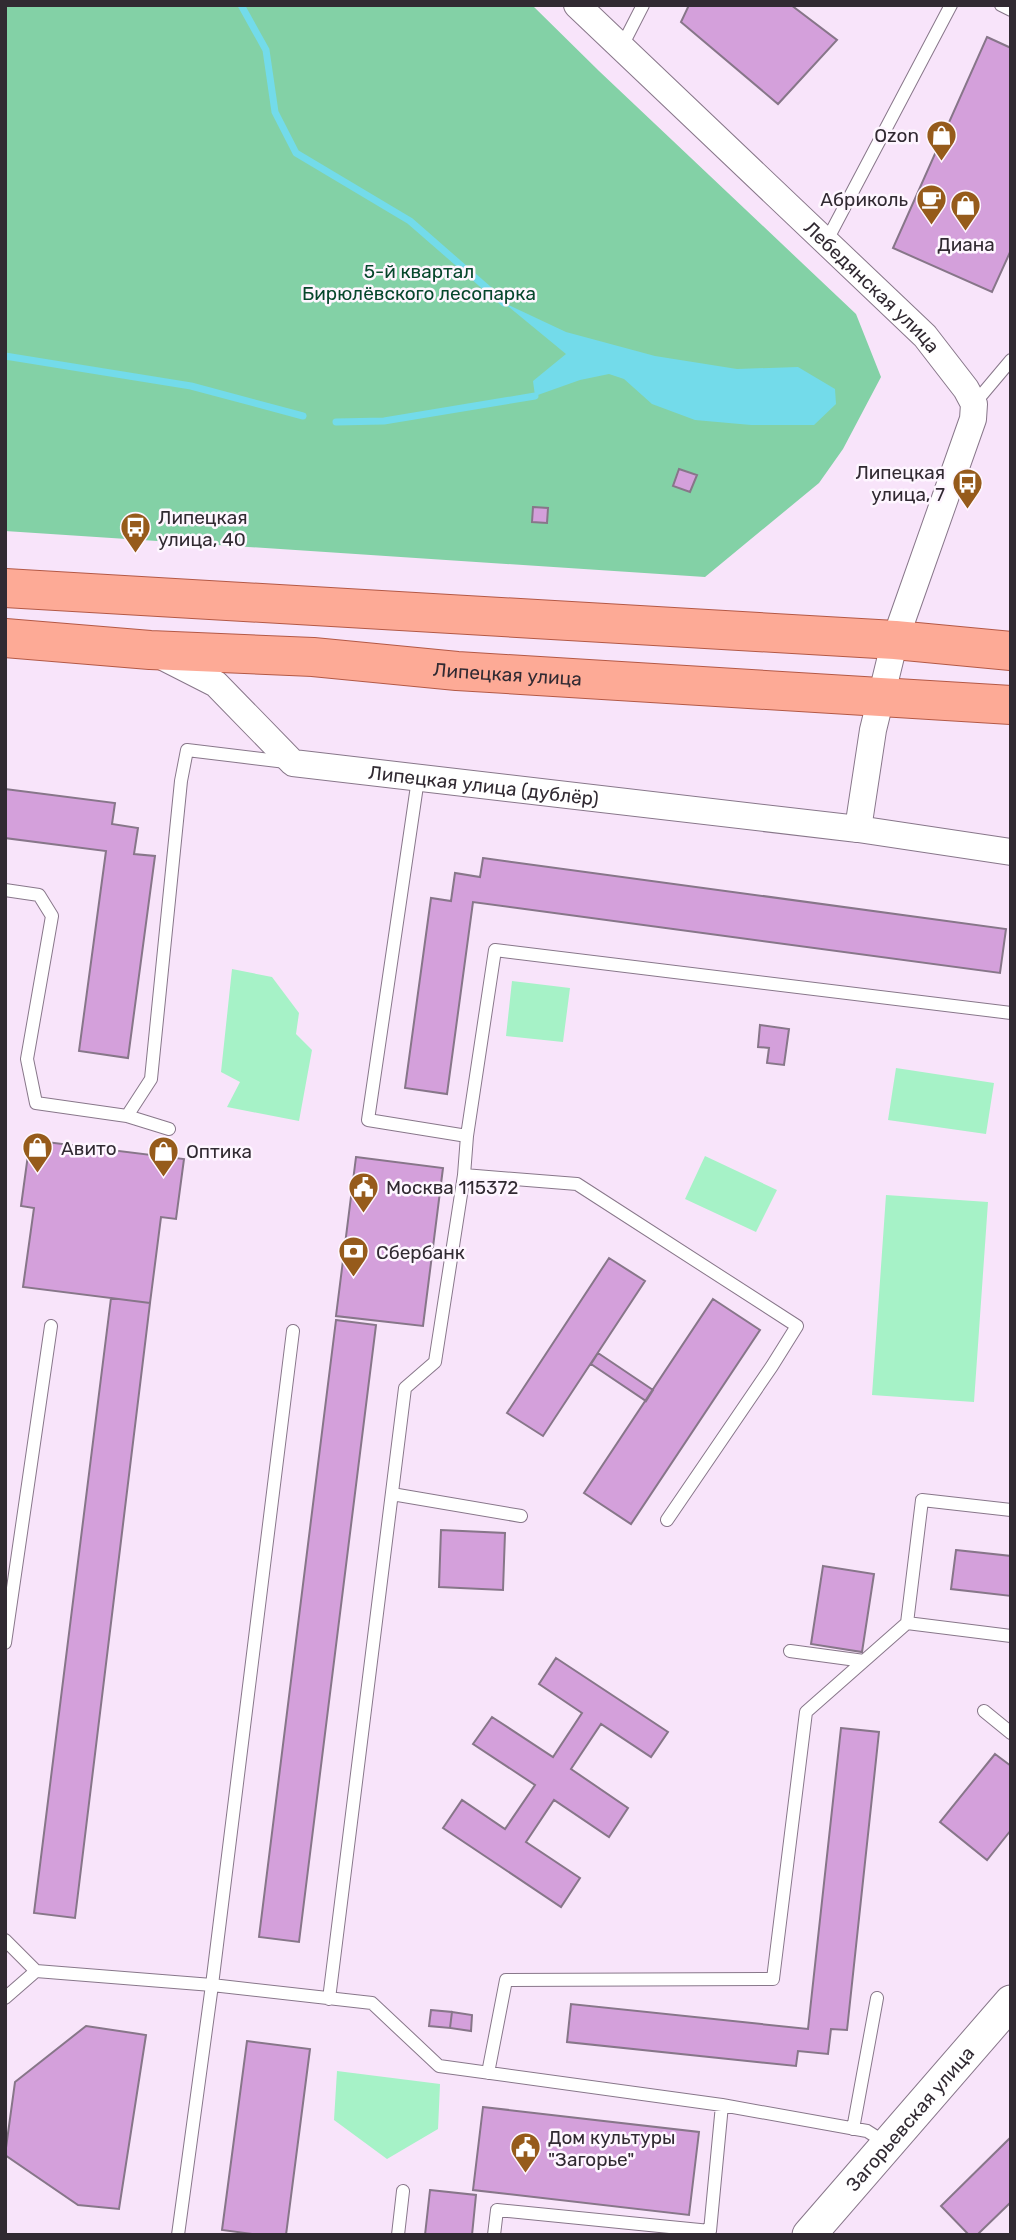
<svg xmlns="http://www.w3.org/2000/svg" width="1016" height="2240" viewBox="0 0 1016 2240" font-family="Rubik,sans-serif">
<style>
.green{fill:#a6f2c7}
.forest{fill:#83d1a6}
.water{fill:#73dbea}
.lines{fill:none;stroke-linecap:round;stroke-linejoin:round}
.stream{stroke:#73dbea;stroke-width:7}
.building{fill:#d4a0db;stroke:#877689;stroke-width:2}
.service-casing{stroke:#88778a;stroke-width:14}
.minor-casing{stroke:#88778a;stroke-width:28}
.tertiary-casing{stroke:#88778a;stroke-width:35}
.primary-casing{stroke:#b45946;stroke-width:40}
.service{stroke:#fff;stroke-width:12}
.minor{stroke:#fff;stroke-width:26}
.tertiary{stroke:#fff;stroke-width:33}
.primary{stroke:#fdaa96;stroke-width:38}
.labels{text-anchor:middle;stroke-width:5;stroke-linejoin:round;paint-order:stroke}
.poi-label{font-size:19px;fill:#312a32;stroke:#fef6ff;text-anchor:start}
.park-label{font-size:19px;fill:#06472c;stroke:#fef6ff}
.street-label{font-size:19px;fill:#312a32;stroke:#fef6ff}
</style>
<rect width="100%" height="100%" fill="#f8e4fa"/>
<path class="green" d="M232,969l40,8 27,36 -3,21 16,16 -13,71 -72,-14 13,-25 -19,-10z
M512,981l58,7 -7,54 -57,-6z
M896,1068l98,15 -8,51 -98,-14z
M705,1156l72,34 -21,42 -71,-33z
M886,1195l102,7 -14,200 -102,-7z
M337,2071l103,13 -2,45 -51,30 -53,-39z"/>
<path class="forest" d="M5,5h527l67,66 257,243 25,63 -38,72 -24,34 -114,94 -700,-46z"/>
<path class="water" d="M504,303l62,29 89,24 82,13 61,-2 37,22 1,15 -22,21h-63l-56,-5 -43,-16 -28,-25 -15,-5 -29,6 -45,16 -2,-15 33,-27z"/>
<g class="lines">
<path class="stream" d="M241,5l25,45 9,62 21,41 114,68 94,82
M5,356l186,30 112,30
M336,422l48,-1 151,-25"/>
</g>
<path class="building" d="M689,5h102l46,35 -59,64 -97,-82z
M987,37l24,11v202l-19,42 -99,-44z
M679,469l18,6 -7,17 -17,-6z
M533,507l15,1 -1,15 -15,-1z
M5,789l110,14 -3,21 26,4 -4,26 21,2 -27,202 -49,-7 27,-200 -101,-13z
M483,858l523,71 -6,44 -527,-71 -26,192 -42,-6 26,-190 20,3 4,-28 25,4z
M760,1025l29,4 -5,36 -17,-2 2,-15 -11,-1z
M30,1140l154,19 -8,60 -15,-2 -11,86 -127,-16 11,-79 -13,-2z
M356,1157l87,11 -20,158 -87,-10z
M609,1258l36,23 -102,155 -36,-23z
M111,1298l39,5 -75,615 -41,-5z
M713,1299l47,31 -129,194 -47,-31z
M336,1320l40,5 -77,617 -40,-5z
M598,1353l55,37 -7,11 -55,-37z
M441,1530l64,3 -2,57 -64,-3z
M956,1550l55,6v40l-60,-7z
M823,1566l51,8 -12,78 -51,-8z
M556,1658l112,74 -17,25 -50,-33 -30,45 57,39 -19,29 -55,-37 -28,42 54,36 -19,29 -118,-79 19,-28 43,29 30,-44 -62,-41 19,-27 61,40 29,-44 -43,-29z
M841,1728l38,4 -32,298 -16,-1 -3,25 -30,-3 -2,15 -229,-24 4,-38 237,25z
M995,1754l16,12v64l-24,30 -47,-38z
M431,2010l21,2 -2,16 -21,-2z
M452,2012l20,3 -1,16 -21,-3z
M86,2026l60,9 -27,174 -41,-4 -73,-50 10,-73z
M247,2041l63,8 -24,186h-26l-38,-5z
M483,2107l216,25 -10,83 -216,-25z
M1011,2137v65l-34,33h-8l-28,-29z
M430,2190l46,5 -4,40h-47z"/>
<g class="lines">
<defs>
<path id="service" d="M1001,5l10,5
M621,48l22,-43
M826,242l125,-237
M974,404l37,-44
M418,779l-50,341 99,16 28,-186 516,63
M5,890l34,5 13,21 -25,143 9,44 91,13 24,-37 30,-298 6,-31 99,12
M127,1116l42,13
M464,1175l113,9 220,142 -25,40 -105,154
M392,1494l129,22
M907,1623l104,13
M5,1643l46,-317
M790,1651l74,10
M984,1711l27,22
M5,1940l31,31
M5,1998l31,-27 176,14 160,18 67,63 283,39 145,26 19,12
M329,1999l76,-611 30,-26 29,-187 3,-39
M488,2073l18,-93 267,-1 33,-267 101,-89 15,-123 89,10
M853,2129l24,-131
M178,2235l34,-250 81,-654
M398,2235l5,-44
M494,2235l3,-25 213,21 12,-126"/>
<g id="minor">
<path id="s1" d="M577,5l348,331 41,53 8,15 -1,15 -78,221 -22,90 -15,99"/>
<path id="s2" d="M161,656l55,28 77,79 565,66 153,23"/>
</g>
<g id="tertiary">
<path id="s3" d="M809,2235l202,-233"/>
</g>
<g id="primary">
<path d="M5,588l890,52 116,11"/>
<path id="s4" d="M5,638l145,12 163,7 144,14 554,34"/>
</g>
</defs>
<use href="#service" class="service-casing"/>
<use href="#minor" class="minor-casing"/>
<use href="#tertiary" class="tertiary-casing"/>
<use href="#primary" class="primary-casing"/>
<use href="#service" class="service"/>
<use href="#minor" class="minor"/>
<use href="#tertiary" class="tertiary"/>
<use href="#primary" class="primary"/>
</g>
<defs>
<symbol id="shop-pin" viewBox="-11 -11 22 30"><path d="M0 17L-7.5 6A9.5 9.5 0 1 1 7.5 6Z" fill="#965b1b" stroke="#fef6ff"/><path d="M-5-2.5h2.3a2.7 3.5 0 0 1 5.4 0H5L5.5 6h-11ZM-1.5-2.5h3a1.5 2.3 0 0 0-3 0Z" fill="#fff"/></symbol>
<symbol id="cafe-pin" viewBox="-11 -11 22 30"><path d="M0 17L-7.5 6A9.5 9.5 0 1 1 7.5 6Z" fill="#965b1b" stroke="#fef6ff"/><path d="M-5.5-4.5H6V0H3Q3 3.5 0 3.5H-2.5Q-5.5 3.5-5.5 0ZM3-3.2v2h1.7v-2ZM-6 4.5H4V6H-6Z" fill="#fff"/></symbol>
<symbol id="bus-pin" viewBox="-11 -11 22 30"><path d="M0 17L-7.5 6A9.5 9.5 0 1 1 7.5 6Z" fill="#965b1b" stroke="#fef6ff"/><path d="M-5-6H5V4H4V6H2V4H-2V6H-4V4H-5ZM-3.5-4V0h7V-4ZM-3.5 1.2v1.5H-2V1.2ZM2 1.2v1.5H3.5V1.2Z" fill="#fff"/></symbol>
<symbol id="civic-pin" viewBox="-11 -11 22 30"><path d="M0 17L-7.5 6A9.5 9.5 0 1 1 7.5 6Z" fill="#965b1b" stroke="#fef6ff"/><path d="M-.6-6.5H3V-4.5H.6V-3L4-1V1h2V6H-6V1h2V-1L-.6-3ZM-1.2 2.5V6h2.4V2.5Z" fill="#fff"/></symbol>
<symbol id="bank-pin" viewBox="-11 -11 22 30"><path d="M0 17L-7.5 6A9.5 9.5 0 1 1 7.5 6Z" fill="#965b1b" stroke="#fef6ff"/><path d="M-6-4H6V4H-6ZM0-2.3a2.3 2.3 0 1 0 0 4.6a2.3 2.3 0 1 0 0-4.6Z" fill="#fff"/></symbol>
</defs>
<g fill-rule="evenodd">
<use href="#shop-pin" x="924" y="118" width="35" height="47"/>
<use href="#cafe-pin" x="914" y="182" width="35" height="47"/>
<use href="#shop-pin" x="948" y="188" width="35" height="47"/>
<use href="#bus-pin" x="950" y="466" width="35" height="47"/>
<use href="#bus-pin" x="118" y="510" width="35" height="47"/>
<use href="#shop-pin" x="20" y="1130" width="35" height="47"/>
<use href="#shop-pin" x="146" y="1134" width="35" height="47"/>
<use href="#civic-pin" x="346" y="1170" width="35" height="47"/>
<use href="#bank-pin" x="336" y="1234" width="35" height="47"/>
<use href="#civic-pin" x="508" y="2130" width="35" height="47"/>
</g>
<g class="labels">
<g class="poi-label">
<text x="919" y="142" text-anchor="end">Ozon</text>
<text x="908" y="206" text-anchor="end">Абриколь</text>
<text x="966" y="251" text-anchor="middle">Диана</text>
<text x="945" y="479" text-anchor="end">Липецкая<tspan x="945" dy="22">улица, 7</tspan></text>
<text x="158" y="524">Липецкая<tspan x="158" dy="22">улица, 40</tspan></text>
<text x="61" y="1155">Авито</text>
<text x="186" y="1158">Оптика</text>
<text x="386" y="1194">Москва 115372</text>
<text x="376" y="1259">Сбербанк</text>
<text x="548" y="2144">Дом культуры<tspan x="548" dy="22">"Загорье"</tspan></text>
</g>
<g class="park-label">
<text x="419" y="278">5-й квартал<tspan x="419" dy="22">Бирюлёвского лесопарка</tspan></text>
</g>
<g class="street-label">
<text dy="7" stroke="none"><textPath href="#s1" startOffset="408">Лебедянская улица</textPath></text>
<text dy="7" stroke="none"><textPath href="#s4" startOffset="504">Липецкая улица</textPath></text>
<text dy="7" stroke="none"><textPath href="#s2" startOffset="364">Липецкая улица (дублёр)</textPath></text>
<text dy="7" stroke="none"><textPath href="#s3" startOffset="154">Загорьевская улица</textPath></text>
</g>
</g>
<rect width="1016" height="2240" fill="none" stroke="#312a32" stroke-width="14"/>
</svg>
